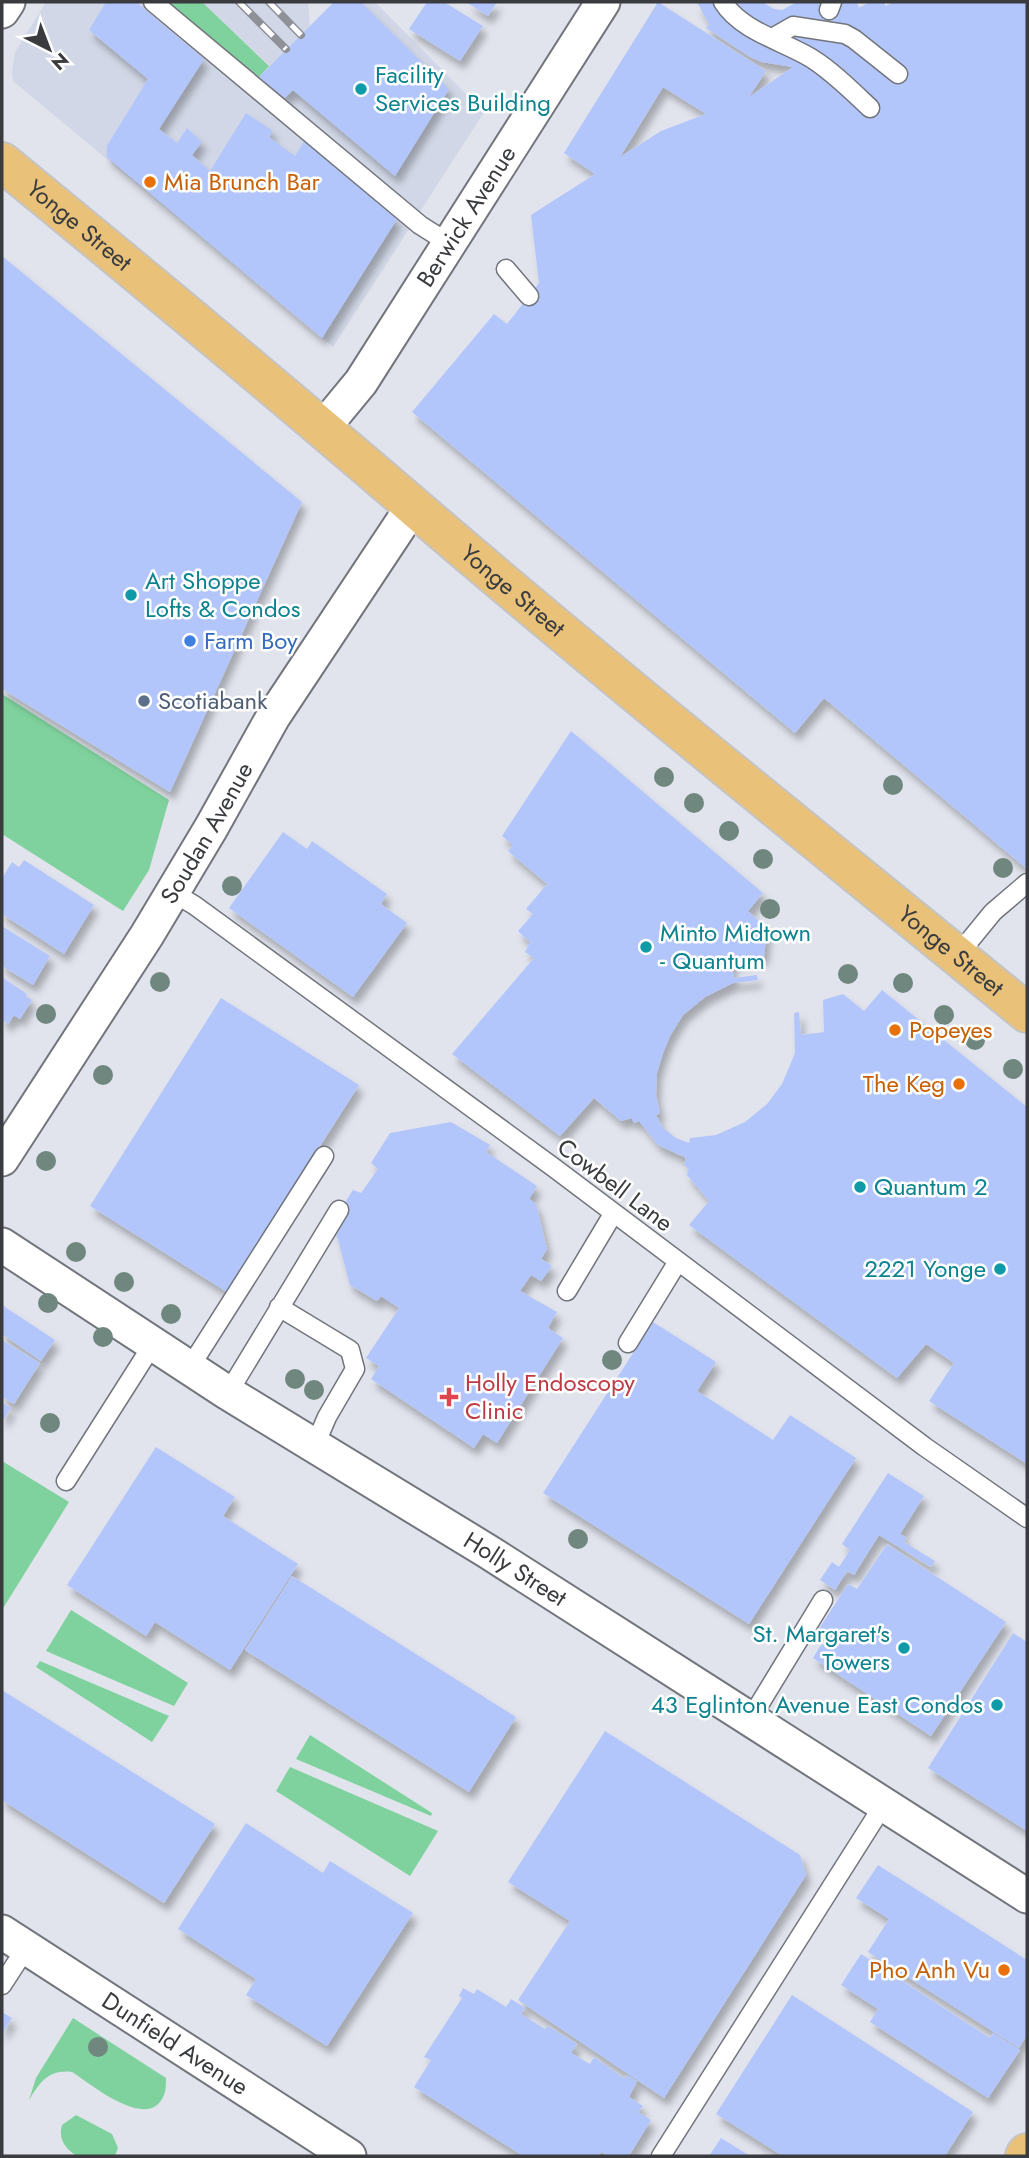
<svg xmlns="http://www.w3.org/2000/svg" width="1029" height="2158" viewBox="0 0 1029 2158" font-family="Jost,sans-serif">
<style>
.built{fill:#d1d7e6}
.green{fill:#7fd29d}
.building{fill:#b3c6fb;fill-rule:evenodd;filter:url(#shadow)}
.lines{fill:none;stroke-linecap:round;stroke-linejoin:round}
.service-casing{stroke:#72757c;stroke-width:21}
.minor-casing{stroke:#72757c;stroke-width:37}
.primary-casing{stroke:#c4c4c5;stroke-width:42}
.service{stroke:#fff;stroke-width:18}
.minor{stroke:#fff;stroke-width:33}
.primary{stroke:#e9c178;stroke-width:38}
.rail-casing{stroke:#8e9197;stroke-width:8}
.rail{stroke:#fff;stroke-width:5;stroke-dasharray:16;stroke-linecap:butt}
.tree{fill:#6f877e}
.culture-dot{fill:#0f9aa8;stroke:#fff;stroke-width:2.5}
.food-dot{fill:#e8710a;stroke:#fff;stroke-width:2.5}
.shop-dot{fill:#3f7fe0;stroke:#fff;stroke-width:2.5}
.service-dot{fill:#5c6f8a;stroke:#fff;stroke-width:2.5}
.health-dot{fill:#e0444e;stroke:#fff;stroke-width:2.5}
.labels{text-anchor:middle;stroke-width:5;stroke-linejoin:round;paint-order:stroke}
.culture-label{font-size:24px;fill:#0d838f;stroke:#fff;text-anchor:start}
.food-label{font-size:24px;fill:#c56008;stroke:#fff;text-anchor:start}
.street-label{font-size:24px;fill:#393b3e;stroke:#fff}
.shop-label{font-size:24px;fill:#366cbe;stroke:#fff;text-anchor:start}
.service-label{font-size:24px;fill:#4e5e75;stroke:#fff;text-anchor:start}
.health-label{font-size:24px;fill:#be3a42;stroke:#fff;text-anchor:start}
</style>
<defs>
<filter id="shadow"><feDropShadow dx="4.5" dy="8" stdDeviation="3.5" flood-color="#0004"/></filter>
</defs>
<rect width="100%" height="100%" fill="#e1e4ed"/>
<path class="built" d="M46,2h122l91,74 10,-11 -67,-63h106l2,24 24,-24h41l90,91 23,13 -155,241 -320,-266 -1,-9 3,-20z"/>
<path class="green" d="M168,2h34l67,64 -10,11z
M2,694l167,106 -20,70 -26,41 -121,-77z
M2,1461l67,41 -67,108z
M71,1610l117,73 -14,23 -128,-55z
M40,1661l129,55 -17,26 -116,-75z
M310,1735l122,78 -1,3 -135,-57z
M290,1767l148,64 -28,45 -134,-85z
M73,2018l93,60c0,5 0,12 -2,17 -15,38 -73,-11 -92,-23 -23,-3 -32,10 -43,28l7,-22z
M76,2115l36,19 6,14 -3,8h-38c-12,-7 -19,-17 -15,-31z"/>
<path class="building" d="M106,2h30l68,57 -45,70 18,14 10,-15 15,14 -10,13 18,16 36,-58 27,18 -4,6 26,19 9,-15 93,78 -75,119 -215,-181v-11l41,-67 -59,-49z
M334,2h27l88,87 -54,87 -102,-86 -8,8 -26,-21z
M427,2h17l39,24 -23,35 -51,-32z
M466,2h31l-9,14z
M658,2l108,69 -17,26 44,-30 -31,-5 -12,-5 -44,-29 3,-4 -12,-22h65l12,7 8,1 15,-8h60l2,6 10,-6h14l3,4 7,-4h134v867l-203,-171 -29,35 -383,-321 82,-98 13,10 32,-41 -8,-68 64,-41 -31,-21zM663,87l43,27 -45,17 -41,26z
M2,256l300,246 -132,290 -168,-103z
M571,731l192,162 -15,18 19,17 -3,29 -33,5 3,16 23,-3 1,5 -25,3 -28,14 -22,18 -13,21 -7,17 -6,20 -1,22 4,18 -4,2 7,13 13,10 13,5 1,-5 26,-3 29,-13 22,-18 15,-20 13,-31 -1,-40 5,-1 2,23 23,-3 -1,-32 20,-6 21,17 18,-21 145,117v357l-98,-63 25,-38 -28,-19 -29,34 -208,-153 20,-24 -22,-26 2,-8 -5,-1 2,-8 -28,-13 -19,-24 -5,2 -2,-5 -11,3 -27,-23 -34,38 -108,-82 82,-96 -9,-6 5,-10 -12,-11 15,-17 -7,-5 21,-25 -39,-33 5,-6 -11,-9z
M283,832l24,17 5,-8 75,53 -6,10 26,19 -54,74 -124,-89z
M24,860l70,45 -30,49 -62,-40v-36l10,-16 7,5z
M2,926l48,30 -17,29 -31,-19z
M2,977l25,17 -1,2 6,4 -12,19 -6,-4 -6,9 -6,-4z
M221,998l138,87 -132,207 -137,-86z
M451,1122l39,23 -4,7 51,34 -8,13 7,5 11,45 -6,10 11,7 -11,15 -10,-6 -11,16 37,21 -9,16 15,10 -66,105 -14,-9 -9,14 -103,-69 8,-13 -13,-8 33,-50 -18,-12 -4,5 -27,-16 -17,-64 20,-31 8,3 17,-24 -7,-6 19,-30z
M2,1305l53,35 -14,21 -39,-27z
M653,1322l63,40 -19,29 76,49 17,-25 66,43 -107,166 -206,-131z
M2,1340l38,23 -26,41 -12,-7z
M2,1402l9,6 -9,14z
M156,1447l79,50 -12,19 75,48 -68,106 -75,-48 -9,14 -79,-51z
M888,1473l36,23 -24,38 7,4 -3,4 31,19 -4,6 -52,-32 -25,40 -7,-4 -12,19 -15,-10 12,-18 7,5 11,-17 -8,-6z
M887,1544l119,78 -75,114 -118,-78 12,-20 -8,-6 31,-48 9,5z
M292,1576l224,141 -47,75 -224,-142z
M1013,1633l14,9v189l-99,-63z
M2,1690l213,134 -51,79 -162,-103z
M605,1731l195,124 6,20 -142,223 -146,-98 52,-79 -62,-39z
M246,1823l77,50 7,-12 83,52 -86,133 -81,-51 10,-16 -78,-50z
M878,1865l149,95v75l-8,13 -151,-96 21,-33 -33,-21z
M861,1954l129,84 3,-5 27,17 -32,48 -118,-76 8,-13 -37,-24z
M463,1988l11,6 3,-5 29,18 5,-8 14,9 -4,6 24,15 3,-3 29,18 -6,9 19,11 4,-7 31,22 1,-4 11,6 -8,16 14,9 -5,6 13,8 -22,36h-21l-7,-4 -2,4h-76l-109,-69 17,-27 -7,-3 38,-59 -3,-2z
M792,1995l181,117 -28,44h-162l-67,-42z
M2,2012l10,6 -10,16z
M721,2138l29,18h-41z"/>
<g class="lines">
<defs>
<path id="service" d="M153,2l267,223 30,19
M723,2c18,29 60,39 88,56 21,13 41,33 59,50
M829,10l3,-8
M772,38l21,-12 52,8 9,5 44,35
M506,269l23,27
M172,892l22,13 359,262 372,280 102,71
M957,956l36,-44 34,-29
M567,1291l46,-77
M279,1307l71,43 5,19 -28,48 -12,28
M628,1343l49,-80
M190,1367l134,-211
M228,1393l111,-183
M66,1481l87,-137
M751,1718l72,-118
M2,1985l24,-37
M661,2156l223,-352"/>
<g id="minor">
<path d="M2,11l6,-9"/>
<path id="s1" d="M323,428l38,-46 242,-380"/>
<path id="s2" d="M2,1159l145,-224 64,-107 62,-111 140,-211"/>
<path id="s3" d="M2,1245l226,148 259,158 540,345"/>
<path id="s4" d="M2,1932l347,224"/>
</g>
<g id="primary">
<path id="s5" d="M2,162c138,113 275,227 411,344 201,173 409,339 614,507"/>
<path d="M1025,2156l2,-3"/>
</g>
</defs>
<use href="#service" class="service-casing"/>
<use href="#minor" class="minor-casing"/>
<use href="#primary" class="primary-casing"/>
<use href="#service" class="service"/>
<use href="#minor" class="minor"/>
<use href="#primary" class="primary"/>
<defs>
<path id="rail" d="M239,2l47,47
M269,2l32,33"/>
</defs>
<use href="#rail" class="rail-casing"/>
<use href="#rail" class="rail"/>
</g>
<g class="tree">
<circle cx="664" cy="777" r="10"/>
<circle cx="893" cy="785" r="10"/>
<circle cx="694" cy="803" r="10"/>
<circle cx="729" cy="831" r="10"/>
<circle cx="763" cy="859" r="10"/>
<circle cx="1003" cy="868" r="10"/>
<circle cx="232" cy="886" r="10"/>
<circle cx="770" cy="909" r="10"/>
<circle cx="848" cy="974" r="10"/>
<circle cx="160" cy="982" r="10"/>
<circle cx="903" cy="983" r="10"/>
<circle cx="46" cy="1014" r="10"/>
<circle cx="944" cy="1015" r="10"/>
<circle cx="975" cy="1040" r="10"/>
<circle cx="1013" cy="1069" r="10"/>
<circle cx="103" cy="1075" r="10"/>
<circle cx="46" cy="1161" r="10"/>
<circle cx="76" cy="1252" r="10"/>
<circle cx="124" cy="1282" r="10"/>
<circle cx="48" cy="1303" r="10"/>
<circle cx="171" cy="1314" r="10"/>
<circle cx="103" cy="1337" r="10"/>
<circle cx="612" cy="1360" r="10"/>
<circle cx="295" cy="1379" r="10"/>
<circle cx="314" cy="1390" r="10"/>
<circle cx="50" cy="1423" r="10"/>
<circle cx="578" cy="1539" r="10"/>
<circle cx="98" cy="2047" r="10"/>
</g>
<g class="culture-dot">
<circle cx="361" cy="89" r="7"/>
<circle cx="131" cy="595" r="7"/>
<circle cx="646" cy="947" r="7"/>
<circle cx="860" cy="1187" r="7"/>
<circle cx="1000" cy="1269" r="7"/>
<circle cx="904" cy="1648" r="7"/>
<circle cx="997" cy="1705" r="7"/>
</g>
<g class="food-dot">
<circle cx="150" cy="182" r="7"/>
<circle cx="895" cy="1030" r="7"/>
<circle cx="959" cy="1084" r="7"/>
<circle cx="1004" cy="1970" r="7"/>
</g>
<circle class="shop-dot" cx="190" cy="641" r="7"/>
<circle class="service-dot" cx="144" cy="701" r="7"/>
<path class="health-dot" d="M445.5 1386.5h7v7h7v7h-7v7h-7v-7h-7v-7h7z"/>
<g class="labels">
<g class="culture-label">
<text x="375" y="83">Facility<tspan x="375" dy="28">Services Building</tspan></text>
<text x="145" y="589">Art Shoppe<tspan x="145" dy="28">Lofts &amp; Condos</tspan></text>
<text x="660" y="941">Minto Midtown<tspan x="660" dy="28">- Quantum</tspan></text>
<text x="874" y="1195">Quantum 2</text>
<text x="986" y="1277" text-anchor="end">2221 Yonge</text>
<text x="890" y="1642" text-anchor="end">St. Margaret's<tspan x="890" dy="28">Towers</tspan></text>
<text x="983" y="1713" text-anchor="end">43 Eglinton Avenue East Condos</text>
</g>
<g class="food-label">
<text x="164" y="190">Mia Brunch Bar</text>
<text x="909" y="1038">Popeyes</text>
<text x="945" y="1092" text-anchor="end">The Keg</text>
<text x="990" y="1978" text-anchor="end">Pho Anh Vu</text>
</g>
<g class="street-label">
<text dy="8" stroke="none"><textPath href="#s1" startOffset="256">Berwick Avenue</textPath></text>
<text dy="8" stroke="none"><textPath href="#s5" startOffset="100">Yonge Street</textPath></text>
<text dy="8" stroke="none"><textPath href="#s5" startOffset="667">Yonge Street</textPath></text>
<text dy="8" stroke="none"><textPath href="#s2" startOffset="385">Soudan Avenue</textPath></text>
<text dy="8" stroke="none"><textPath href="#s5" startOffset="1234">Yonge Street</textPath></text>
<text transform="translate(615 1185) rotate(37)" y="8">Cowbell Lane</text>
<text dy="8" stroke="none"><textPath href="#s3" startOffset="607">Holly Street</textPath></text>
<text dy="8" stroke="none"><textPath href="#s4" startOffset="206">Dunfield Avenue</textPath></text>
</g>
<g class="shop-label">
<text x="204" y="649">Farm Boy</text>
</g>
<g class="service-label">
<text x="158" y="709">Scotiabank</text>
</g>
<g class="health-label">
<text x="465" y="1391">Holly Endoscopy<tspan x="465" dy="28">Clinic</tspan></text>
</g>
</g>
<rect width="1029" height="2158" fill="none" stroke="#393b3e" stroke-width="7"/>
<g transform="translate(49 49) rotate(138)" stroke="#ffffff" stroke-width="5" paint-order="stroke">
<path d="M0-5L12 26L0 18L-12 26Z" fill="#393b3e"/>
<text y="-10" font-size="19" font-weight="bold" text-anchor="middle" fill="#393b3e">N</text>
</g>
</svg>
